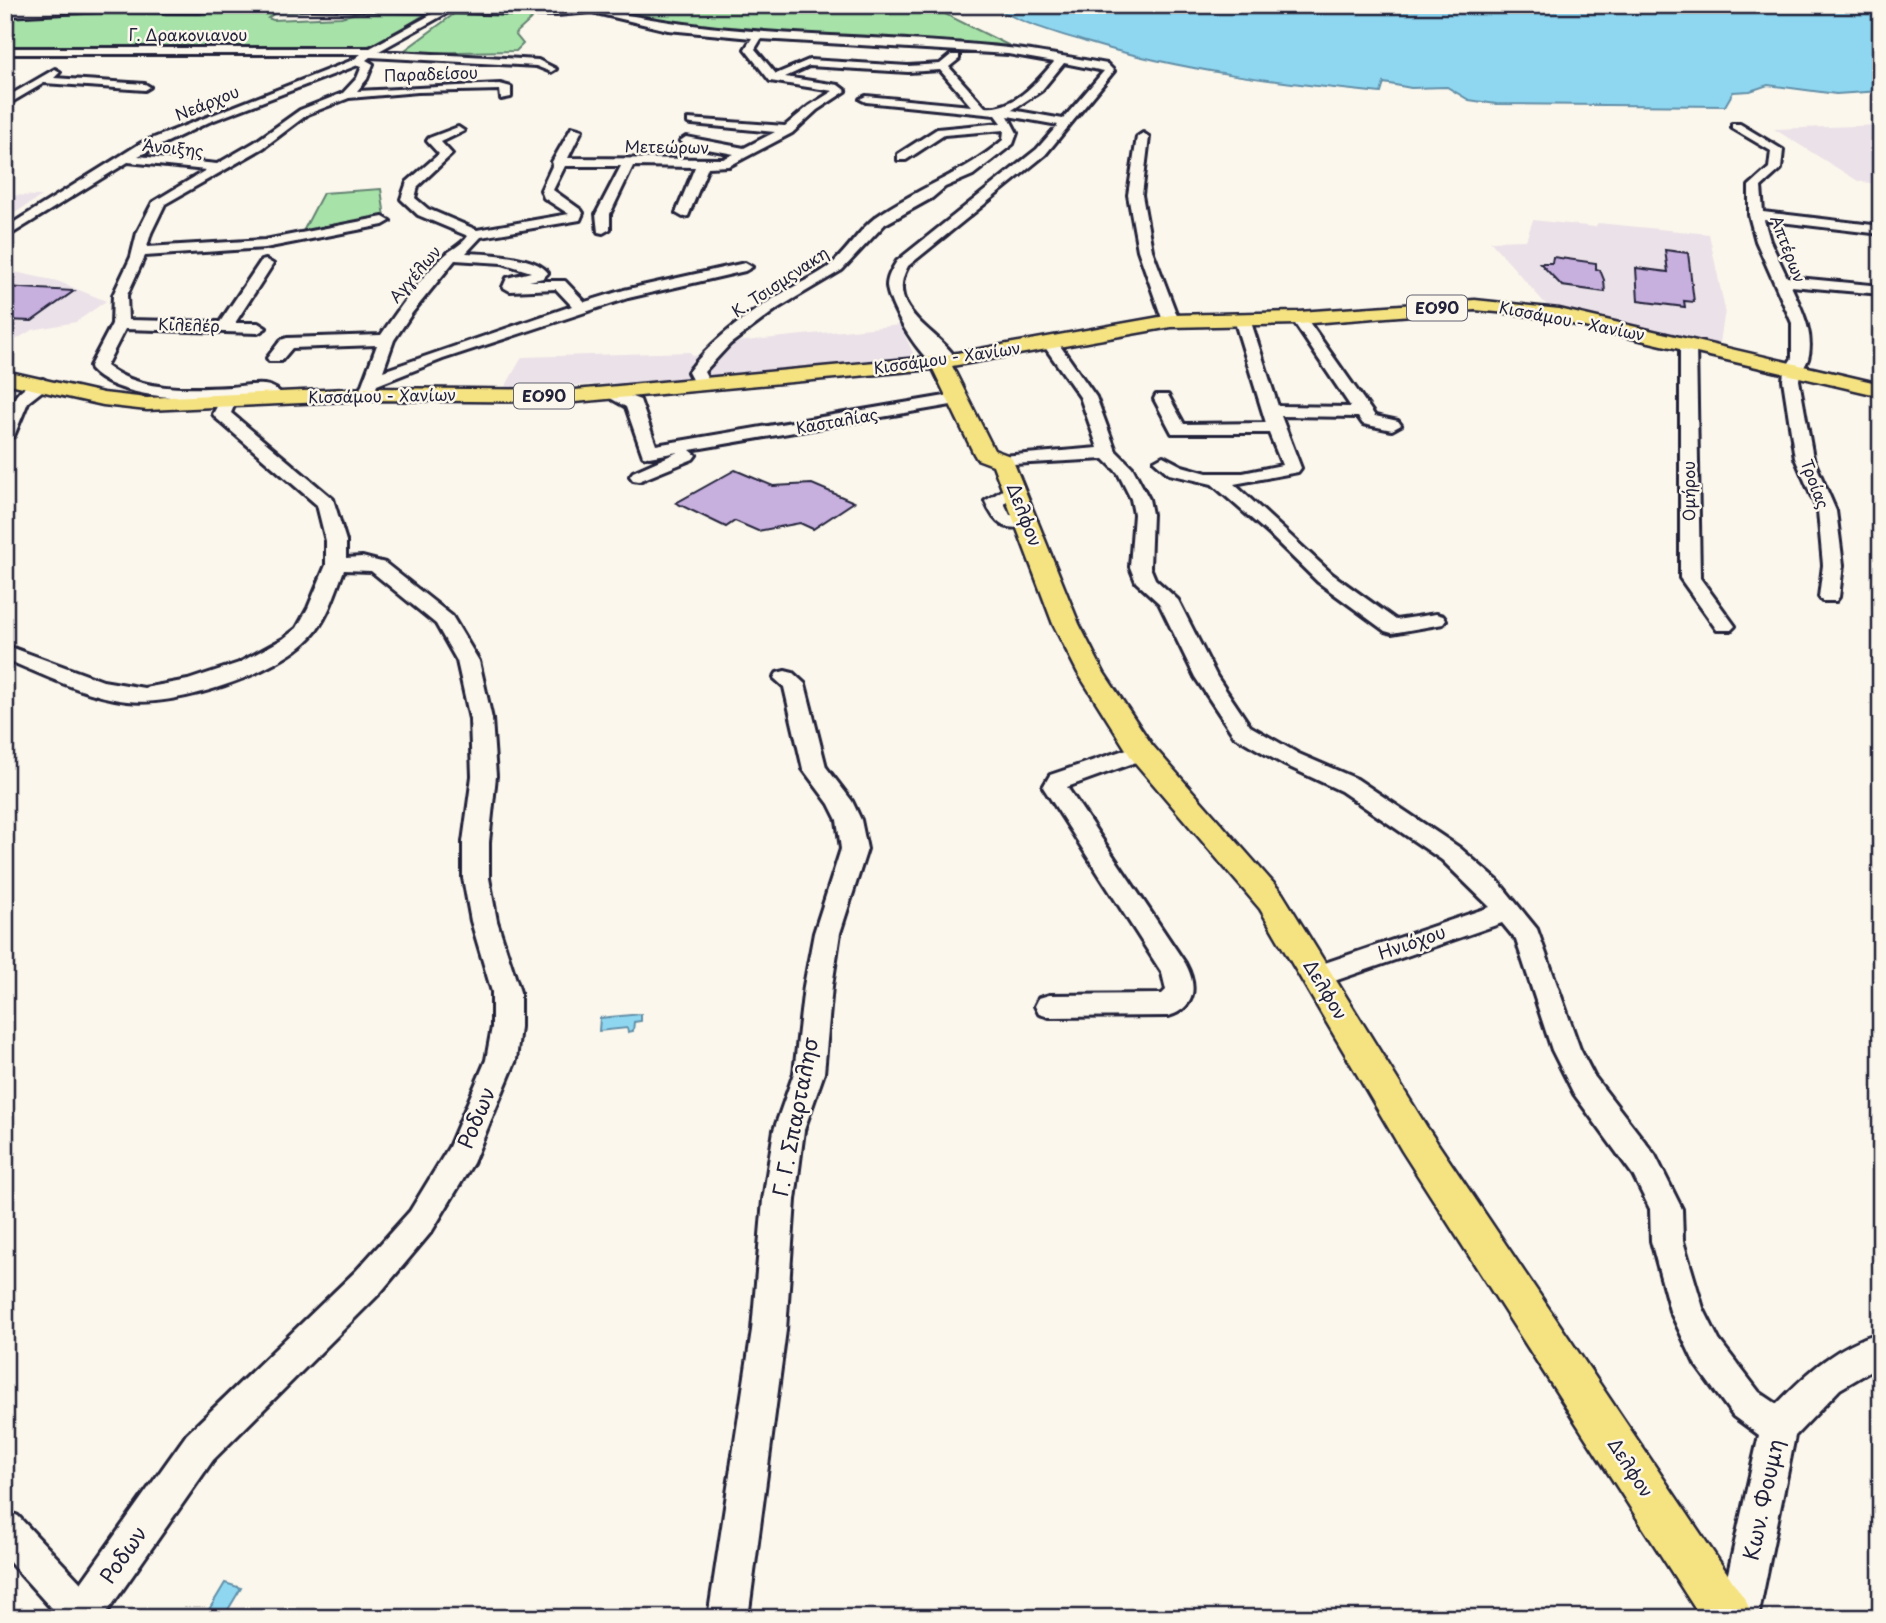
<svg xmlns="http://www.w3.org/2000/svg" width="1886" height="1623" viewBox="0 0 1886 1623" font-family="'Playpen Sans',sans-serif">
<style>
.built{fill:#ebe1e8}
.green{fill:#a7e2a8;stroke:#648272;stroke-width:2}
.water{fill:#8fd7f0;stroke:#638fa8;stroke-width:2}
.building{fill:#c7afde;stroke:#22223b;stroke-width:2}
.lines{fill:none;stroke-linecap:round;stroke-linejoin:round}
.minor-casing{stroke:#22223b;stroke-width:6}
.major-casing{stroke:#22223b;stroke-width:5}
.minor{fill:#fbf7ec;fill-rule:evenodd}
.major{fill:#f5e382;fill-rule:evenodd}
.labels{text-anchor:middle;stroke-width:5;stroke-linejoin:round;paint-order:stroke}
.far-street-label{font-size:16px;fill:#22223b;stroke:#fbf7ec}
.shield{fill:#fbf7ec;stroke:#636270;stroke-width:2}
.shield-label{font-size:16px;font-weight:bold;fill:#22223b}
.street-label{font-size:18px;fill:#22223b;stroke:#fbf7ec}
.near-street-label{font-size:21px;fill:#22223b;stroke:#fbf7ec}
</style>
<rect width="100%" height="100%" fill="#fbf7ec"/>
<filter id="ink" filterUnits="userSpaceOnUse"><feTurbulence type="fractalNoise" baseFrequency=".0143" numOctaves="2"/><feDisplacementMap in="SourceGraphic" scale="14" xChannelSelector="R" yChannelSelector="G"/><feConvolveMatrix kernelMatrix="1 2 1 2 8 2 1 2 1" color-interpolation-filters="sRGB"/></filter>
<g filter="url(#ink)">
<path class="built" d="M1881,125v60l-23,-4 -84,-52z
M5,195l37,1 -37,23z
M1533,220l62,7 3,-4 111,11 16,76 -6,39 -170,-41 -59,-67 36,-1z
M5,270l52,11 49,20 -30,21 -44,8 -27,16z
M900,325l15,32 -201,22 -210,10 18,-32 168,-5 3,4 18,-2 15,-11z"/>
<path class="green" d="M233,5l110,4 -68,4 -7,5 5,2 68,-3 26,-7 53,1 5,3 -47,30 -21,4 -352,2v-32l82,-8h111z
M667,5h270l4,7 71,35 -250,-14 -89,-10 -55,-13z
M454,14l5,-1 76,3 -20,18 8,10 -7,7 -115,2z
M381,189l4,28 -85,20 23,-44z"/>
<path class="water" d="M991,5h890v86l-45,3 -68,-9 -18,6 -17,1 -8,14 -229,-2 -27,-4 -22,-13 -36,1 -27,-5 -3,10c-100,-10 -199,-22 -295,-51 -32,-10 -67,-19 -95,-37z
M641,1014v7l-7,1 -1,9 -5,1 -1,-4 -28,3 1,-13z
M225,1583l16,5 -18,30h-19z"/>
<path class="building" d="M1665,250l23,3 6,49 -10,-1 1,6 -47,-6 -2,-33 32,4z
M1553,257l43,6v6l4,1 4,10 1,12 -43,-6 -22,-23h12z
M5,287l69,4 -42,30 -27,-1z
M735,470l38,16 39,-2 42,18 -41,27 -13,-6 -42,8 -23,-10 -9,6 -50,-24z"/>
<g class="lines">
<defs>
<path id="minor" d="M102,5h129l-32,7 -95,-1 -99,5v-6z
M267,5l290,4 101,-4 -49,6c132,29 265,22 399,37 34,4 65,10 99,16l7,7 -69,84 -137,111c-23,41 24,62 44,87l-6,12 -6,2c-19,-5 -52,-62 -53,-81 0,-9 5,-17 10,-25l140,-112 21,-24 -50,-9 9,17 -4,11 -40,31 -28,12 -13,11 -47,26 -43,46 -64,38 -48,36 -26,28 7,13 -2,4h-12l-9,-17c25,-34 62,-60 98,-81 15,-9 33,-16 46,-27 16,-14 27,-34 44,-47 41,-29 89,-44 127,-77l1,-10 -60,5 -38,25h-8v-6l39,-25 64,-6 -6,-8 -129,-13 -6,-3 6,-3 105,10 -31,-36 -32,2 -99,-6 -24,11 53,8 8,6 -29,19 -25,23 -63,33 -21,1 -20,49 -5,1 -7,-4 19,-46 -62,-1 -23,48v15l-7,4 -5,-1 -2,-18 25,-48h-56l-12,24 28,20 2,3 -3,7 -99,17 -15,16c21,1 70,2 82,20l-5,5 -14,3h36l20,21 39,-12 121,-27 7,4 -7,4 -117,27 -185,61 -66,26 -3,9 -6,1 -8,-5 17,-45 -85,3 -11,13h-12l-2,-3 14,-18 6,-2 94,-3c18,-26 38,-56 62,-78 8,-8 19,-12 25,-21l-50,-21 -17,-16 6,-17 32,-28 -12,-13 2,-3 29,-11 6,4 -23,11 11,12 -34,32 -3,12 13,11 49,21 92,-16 -25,-16 -3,-8 12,-26 -1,-2 20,-35 10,3 -14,28 155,1 11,-5 -48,-9 -6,-4 6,-4 58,11 31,-16 -83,-8 -4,-1v-4l97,7 24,-20 24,-15 -63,-10 -25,-32 7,-11 -84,-8 -76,-18 -35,3 -108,-3 -70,39 159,9 18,9 -5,3 -15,-6 -166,-9 -4,3 7,4 -6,15 -10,12 143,-7 11,3v10l-10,2 -1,-9 -82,2 -69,6 -41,16 -45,34 -98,56 -14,29 -4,14 118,-7 118,-23 7,4 -7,4 -118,23 -120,8 -18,39 1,25 92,2 41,-61 5,-1 7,4 -38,59h23l8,5 -8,5 -133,-4 -19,37c34,26 84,23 125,21 11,-1 22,-3 33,-2 10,1 16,6 21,14l-2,4h-12l-9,-8 -30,2 4,4 -5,12 102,86 13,42v17l16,-1 23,6 67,53 27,45 13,58 4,57 -7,66v36l8,43 23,71v35l-4,33 -43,103 -41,68 -52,62 -167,167 -108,155 2,3h-47l-55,-61v-47l13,6 63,67 106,-149 169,-163 54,-60 39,-64 37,-87 6,-33v-35l-21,-71 -8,-43v-36l9,-66 -2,-57 -13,-58 -21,-37 -65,-53 -27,-1c-9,23 -16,49 -33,67 -35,37 -134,70 -184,64 -42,-5 -83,-26 -122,-42v-14l98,36 41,7 44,-8 51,-17 44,-24 14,-11 11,-20 18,-43v-24l-9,-36 -101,-87 -3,-4 9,-17c-35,3 -106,1 -131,-27l-1,-4 22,-42 1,-29 18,-38 6,-24 16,-31 53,-32 -78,-8 -123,76v-10l136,-85 212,-83 8,-6h-356v-6h365l66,-36 -164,-4zM761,39l247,15 46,8c-17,20 -40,48 -69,45l-36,-40 10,-8v-4h-8l-11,9 -32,2 -99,-6 -33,14 -21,-25zM1064,63l40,8 -41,48 -51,-9 29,-19zM358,65l4,1 -5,12 -14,15 -43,17 -45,32 -38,22 -79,-8 71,-34zM455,260l47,3 29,9 -24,6 -4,9 7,4 46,-2 16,17 -189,65 11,-31 18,-27z
M55,69l5,3 -6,6 91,6 5,3 -5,3 -101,-7 -39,23v-8z
M1732,124h8l43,26 -2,19 -20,18 2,25 118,14v8l-117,-14 6,21 17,36 94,9v8l-90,-8c10,22 24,48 17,73 -3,8 -8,12 -9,21l14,78 23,53 7,54 -4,32 -3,4h-14l-3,-4 4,-32 -5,-54 -23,-53 -12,-78 1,-9 8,-13v-35l-36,-82 -7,-26v-29l20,-18 2,-17 -39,-23z
M1143,133l6,4 -7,58 10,55 27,71 -8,5 -8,-5 -25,-71 -10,-55 9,-58z
M1299,313l5,2 71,101 23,5 3,4 -9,5 -29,-6 -5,-7 -77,-1 20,52 -3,4 -64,12 98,90 64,46 40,-6 7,2 3,4 -3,4 -51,9 -7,-2 -67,-49 -48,-47 -58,-51 -43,-10 -15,-13 9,-5 19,10 25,7h36l39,-8 -13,-32h-97l-18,-34 2,-4h12l16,29 82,-1 -32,-104 3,-3 5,-2 8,5 28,87 73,1 -60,-89z
M1050,338l6,2 40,57 20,54 16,16 17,32 3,15 -2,53 5,12 23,21 39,77 33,49 49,28 58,25 103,69 38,33 39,48 43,120 14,27 61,79 27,54 1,32 20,67 16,32 40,52 18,12c32,-33 59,-58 104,-72v33l-41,24 -45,47 -37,182h-40l41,-183 -26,-19 -38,-52 -25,-53 -19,-70 -1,-32 -17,-34 -59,-81 -22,-44 -36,-110 -14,-17 -185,64 -10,-4 -4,-7 4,-7 183,-62 -48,-47 -101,-69 -58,-27 -49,-28 -39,-59 -36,-74 -23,-21 -6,-15 4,-53 -3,-15 -13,-26 -14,-14 -108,6 -3,-4 3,-4 6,-1 96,-8 -18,-51 -38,-54z
M1688,340l8,5 4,233 35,48 -4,4h-14l-37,-52v-233z
M43,379l8,5 -23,18 -14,34 -9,5c0,-28 6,-54 38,-62z
M611,389l29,11 16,45 301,-51 8,5 -8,5 -267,46 6,5 -3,4 -54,22 -6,-1 -3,-4 3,-4 45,-20 -29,5 -6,-1 -17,-49 -23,-13z
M1014,483l9,6 -19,14 6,12 24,2 3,4 -3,4c-30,7 -38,1 -49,-24z
M785,671l8,2 12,11 21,83 26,34 9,19 6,29 -27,84 -8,53 -8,87 -20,57 -9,70 -9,130 -38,288h-40l44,-288 11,-130 11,-70 20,-57 10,-87 10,-53 27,-84 -4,-29 -8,-16 -26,-35 -19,-82 -10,-9 3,-5z
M1142,744l8,3 4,5 -4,5 -83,30 118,176c12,22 12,44 -16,53l-120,1 -10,-3 -4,-8 4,-8 10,-3 113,-1 4,-4 -4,-17 -119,-186 7,-12z"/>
<path id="major" d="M1475,300l84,9 322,75v12l-322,-75 -41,-7 -43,-4 -176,14 -128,3 -219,39 42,84 16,6 3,5 66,163 25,49 48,72 130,148 146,236 318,472 7,17h-52l-299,-467 -142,-242 -128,-150 -54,-86 -25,-49 -60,-159 -16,-6 -3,-5 -41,-85 -358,33 -206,-2 -222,10 -44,-5 -98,-22v-12l98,22 44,5 222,-10 206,2 365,-34 231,-41 128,-3z"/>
</defs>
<use href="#minor" class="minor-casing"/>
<use href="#major" class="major-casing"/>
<use href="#minor" class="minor"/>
<use href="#major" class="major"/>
</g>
</g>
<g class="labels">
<g class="far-street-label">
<text x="188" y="41">Γ. Δρακονιανου</text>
<text transform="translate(431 74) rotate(-2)" y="6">Παραδείσου</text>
<text transform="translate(207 103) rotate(-22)" y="6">Νεάρχου</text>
<text transform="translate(667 147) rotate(1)" y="6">Μετεώρων</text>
<text transform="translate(173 148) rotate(6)" y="6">Άνοιξης</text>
<text transform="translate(1788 249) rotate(69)" y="6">Απτέρων</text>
<text transform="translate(415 274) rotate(-49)" y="6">Αγγέλων</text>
<text transform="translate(780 282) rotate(-34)" y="6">Κ. Τσισμςνακη</text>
<text transform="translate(1572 321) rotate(11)" y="6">Κισσάμου - Χανίων</text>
<text transform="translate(189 325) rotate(2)" y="6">Κιλελέρ</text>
<text transform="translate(947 358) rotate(-8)" y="6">Κισσάμου - Χανίων</text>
<text transform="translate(382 396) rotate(-1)" y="6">Κισσάμου - Χανίων</text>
<text transform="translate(837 421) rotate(-10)" y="6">Κασταλίας</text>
<text transform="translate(1815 484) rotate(69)" y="6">Τροίας</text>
<text transform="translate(1689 491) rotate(-90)" y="6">Ομήρου</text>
</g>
<g class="shield">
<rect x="1407" y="295.5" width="60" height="25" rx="5"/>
<rect x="514" y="383.5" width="60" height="25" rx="5"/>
</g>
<g class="shield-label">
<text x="1437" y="314">ΕΟ90</text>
<text x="544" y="402">ΕΟ90</text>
</g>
<g class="street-label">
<text transform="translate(1024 515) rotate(69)" y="6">Δελφον</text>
<text transform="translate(1412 943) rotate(-19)" y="6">Ηνιόχου</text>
<text transform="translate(1325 990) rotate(59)" y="6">Δελφον</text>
<text transform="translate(1630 1468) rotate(57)" y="6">Δελφον</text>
</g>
<g class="near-street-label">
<text transform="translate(796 1117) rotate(-79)" y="7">Γ. Γ. Σπαρταλησ</text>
<text transform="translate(477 1118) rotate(-67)" y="7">Ροδων</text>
<text transform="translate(1764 1500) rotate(-78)" y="7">Κων. Φουμη</text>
<text transform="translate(124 1555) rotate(-55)" y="7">Ροδων</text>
</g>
</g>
<rect width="1886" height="1623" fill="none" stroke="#fbf7ec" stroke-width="28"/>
<rect x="14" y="14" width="1858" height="1595" fill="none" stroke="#22223b" stroke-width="2.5" filter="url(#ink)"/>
</svg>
